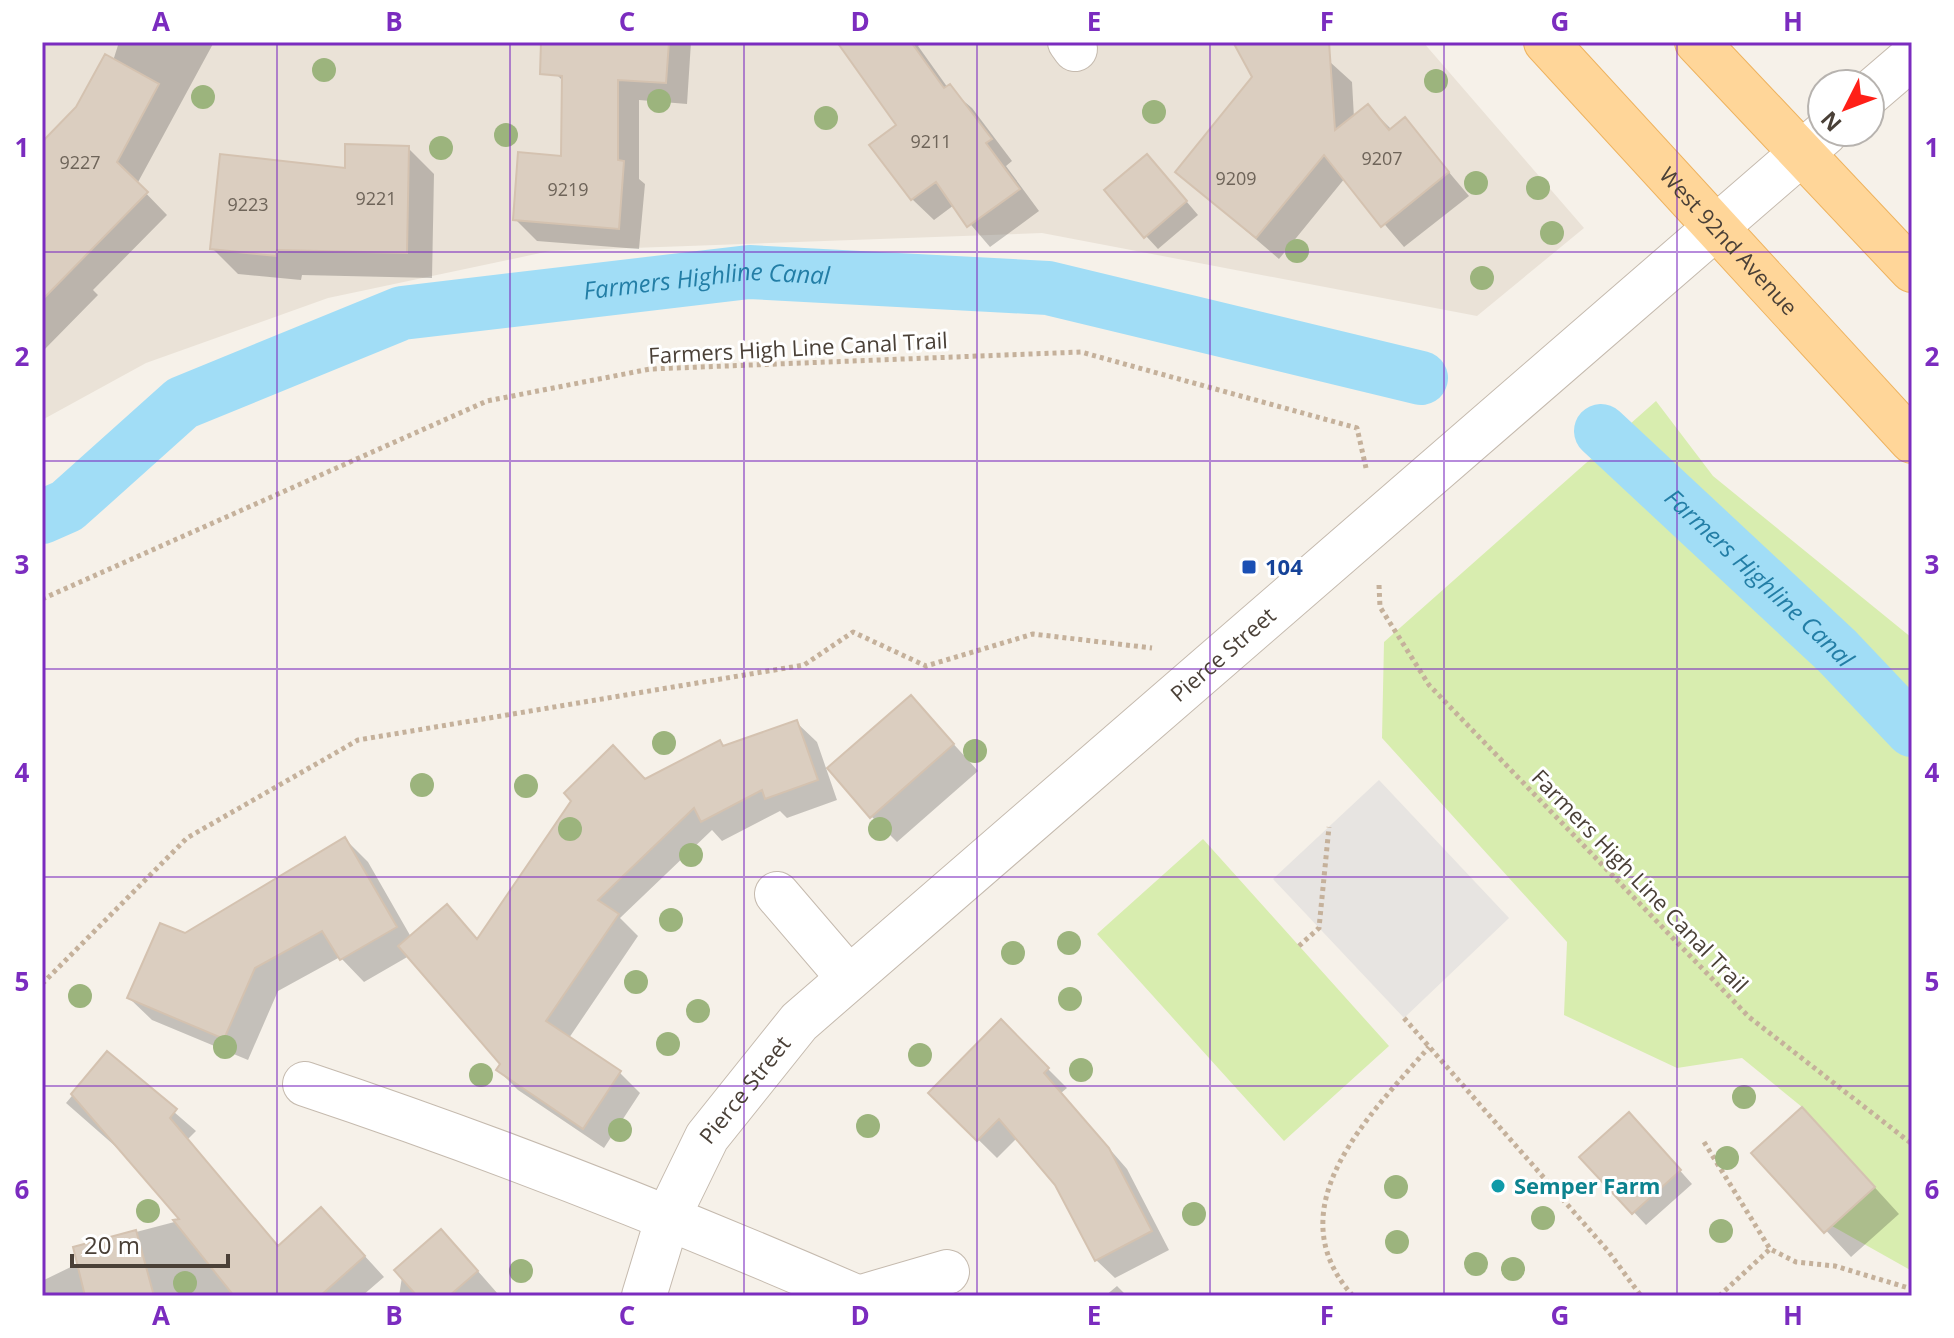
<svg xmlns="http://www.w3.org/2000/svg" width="1954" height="1338" viewBox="0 0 1954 1338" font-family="'Open Sans',sans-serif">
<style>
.residential{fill:#eae2d7}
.green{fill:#d8edaf}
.parking{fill:#e7e4e1}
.shadow{fill:#0003}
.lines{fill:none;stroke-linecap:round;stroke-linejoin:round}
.canal{stroke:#a1ddf6;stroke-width:54}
.building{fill:#dbcec0;stroke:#d4c2b0;stroke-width:2}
.minor-casing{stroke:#c5baae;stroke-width:46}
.major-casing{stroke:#eeb35f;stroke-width:46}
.path{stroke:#c5b19b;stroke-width:5;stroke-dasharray:4 4;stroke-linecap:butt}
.minor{stroke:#fff;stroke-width:44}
.major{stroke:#ffd699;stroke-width:44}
.tree{fill:#9cb47d}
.grid{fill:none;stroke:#7b2cbf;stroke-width:2;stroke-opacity:0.55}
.transit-dot{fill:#1a4fb4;stroke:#fff;stroke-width:3}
.culture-dot{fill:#0f9aa8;stroke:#fff;stroke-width:3}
.labels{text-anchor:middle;stroke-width:6;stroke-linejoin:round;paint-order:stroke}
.number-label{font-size:18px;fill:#6e6459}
.street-label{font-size:22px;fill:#4a4037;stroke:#fff}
.transit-label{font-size:22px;font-weight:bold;fill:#164399;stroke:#fff;text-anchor:start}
.culture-label{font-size:22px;font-weight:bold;fill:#0d838f;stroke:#fff;text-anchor:start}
.water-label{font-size:24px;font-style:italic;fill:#237ea6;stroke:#fff}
.neatline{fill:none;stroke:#7b2cbf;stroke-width:3}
.grid-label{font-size:26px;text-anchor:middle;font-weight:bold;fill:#7b2cbf}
</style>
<rect width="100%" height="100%" fill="#f6f1e9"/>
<path class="residential" d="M42,42h1381l161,186 -107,88 -435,-83 -492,18 -222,47 -182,65 -104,57z"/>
<path class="green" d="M1656,401l57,75 199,162v633l-80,-45 43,-39 -73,-80 -60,-49 -65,10 -113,-53 3,-73 -185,-204 2,-96z
M1203,839l186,207 -105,95 -187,-207z"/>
<path class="parking" d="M1379,780l130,138 -105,100 -131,-139z"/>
<path class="shadow" d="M119,42h95l-77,142 30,31 -74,75 5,5 -56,57v-207l36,-36 35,-48z
M558,42h133l-4,62 -48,-4v79l6,5 -6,65 -102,-8 -22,-22 48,-61 1,-76 -8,-8z
M837,42h86l-5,4 30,42 24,20 40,53 -6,5 33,45 -49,36 -36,-42 -20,15 -22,-21 -40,-53 27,-21z
M1235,42h73l44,40 2,36 14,-12 24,24 13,-10 64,76 -65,51 -59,-69 -66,81 -101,-87 76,-95z
M408,148l26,26 -2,104 -130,-3 -1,5 -63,-6 -26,-26 135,-78z
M1159,169l39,46 -40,34 -12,-13z
M911,697l67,74 -81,71 -26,-26z
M796,722l21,20 20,58 -50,18 -7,-7 -58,30 -10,-11 -92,88 18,18 -69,102 51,35 20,20 -36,55 -86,-58 -20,-20 4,-7 -93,-107 -45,26 -24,-25 -62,34 -30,69 -96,-40 -23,-22 56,-62 160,-97 23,23 43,75 36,-30 32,33 166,-159 75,-39 5,5z
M1001,1022l66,66 -6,5 66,76 42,81 -54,28 -19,-18 -39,-76 -40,-46 -20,20 -66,-65z
M107,1054l89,77 -8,8 91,108 62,-17 43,47 -22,19h-320v-15l37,-18 -4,-15 107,-28 -51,-60 -65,-57z
M1641,1127l51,57 -46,41 -64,-68z
M1827,1135l72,79 -48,43 -98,-104z
M441,1232l21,21 36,41 -99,2 5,-32z
M1117,1286l10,10h-22z"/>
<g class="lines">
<g class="canal">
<path id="s1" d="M1601,431l236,220 75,79"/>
<path id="s2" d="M42,517l25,-11 115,-103 220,-90 347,-41 299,16 373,90"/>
</g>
</g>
<path class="building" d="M541,42h128l-3,41 -48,-3v80l6,1 -5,68 -106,-9 5,-68 43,4 1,-80 -22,-2z
M837,42h74l33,46 6,-4 42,55 -6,4 34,46 -53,38 -31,-45 -25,18 -42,-55 27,-20z
M1233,42h96l6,88 33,-26 21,26 16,-13 44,55 -68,55 -57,-72 -68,83 -81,-66 77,-95z
M105,54l54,30 -42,78 31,30 -106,108v-158l34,-35z
M345,144l64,2 -2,107 -130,-3 -1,6 -66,-7 10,-95 125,14z
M1147,154l40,47 -43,37 -40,-48z
M911,695l43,49 -84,74 -43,-50z
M797,720l21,60 -53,19 -3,-9 -61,32 -7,-14 -96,92 21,14 -73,107 75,50 -38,58 -87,-59 4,-6 -102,-118 49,-42 30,35 94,-138 -7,-8 49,-48 32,34 75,-39 3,6z
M345,837l52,90 -57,33 -18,-29 -67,37 -31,71 -97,-41 33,-75 25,10z
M1001,1019l48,49 -5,5 65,75 43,83 -57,30 -40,-76 -56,-66 -22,22 -49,-48z
M107,1051l70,58 -7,9 108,128 43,-39 44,49 -45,40h-86l-61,-76 6,-1 -108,-125z
M1802,1107l73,80 -51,46 -73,-80z
M1629,1112l52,58 -49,44 -53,-57z
M441,1229l37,42 -29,25h-32l-23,-26z
M136,1230l18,66h-69l-12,-49z"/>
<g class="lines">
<defs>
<g id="minor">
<path d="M1070,42l5,7"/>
<path d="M1870,93l42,-36"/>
<path d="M777,894l72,84"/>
<path d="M305,1084c186,62 369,134 549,212"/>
<path id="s3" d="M644,1296l24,-79 39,-80 92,-115 1027,-890"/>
<path d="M865,1296l82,-24"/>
</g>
<g id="major">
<path id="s4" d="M1546,42l366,399"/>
<path d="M1697,42l215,228"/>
</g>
</defs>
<use href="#minor" class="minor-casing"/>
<use href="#major" class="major-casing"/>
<path class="path" d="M1379,585l1,22 49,78 320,332 163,127
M42,599l445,-198 163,-32 431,-17 276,76 9,40
M1299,946l20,-18 10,-101
M42,984l145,-146 171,-98 446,-75 49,-33 73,34 107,-32 119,14
M1404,1018l204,233 33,45
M1704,1142l66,107 26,13 39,4 77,23
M1353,1296c-80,-89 18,-182 76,-249
M1719,1296l51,-47"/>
<use href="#minor" class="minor"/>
<use href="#major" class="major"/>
</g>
<g class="tree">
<circle cx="324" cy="70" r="12"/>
<circle cx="1436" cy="81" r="12"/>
<circle cx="203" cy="97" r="12"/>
<circle cx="659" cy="101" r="12"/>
<circle cx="1154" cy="112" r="12"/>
<circle cx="826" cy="118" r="12"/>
<circle cx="506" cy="135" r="12"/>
<circle cx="441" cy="148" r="12"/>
<circle cx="1476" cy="183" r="12"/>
<circle cx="1538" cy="188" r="12"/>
<circle cx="1552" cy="233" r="12"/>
<circle cx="1297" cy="251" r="12"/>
<circle cx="1482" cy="278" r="12"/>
<circle cx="664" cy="743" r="12"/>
<circle cx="975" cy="751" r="12"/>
<circle cx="422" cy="785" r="12"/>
<circle cx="526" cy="786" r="12"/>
<circle cx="570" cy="829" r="12"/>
<circle cx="880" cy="829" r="12"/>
<circle cx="691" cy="855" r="12"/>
<circle cx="671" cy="920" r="12"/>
<circle cx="1069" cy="943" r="12"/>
<circle cx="1013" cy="953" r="12"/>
<circle cx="636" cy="982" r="12"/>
<circle cx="80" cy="996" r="12"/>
<circle cx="1070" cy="999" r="12"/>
<circle cx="698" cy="1011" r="12"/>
<circle cx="668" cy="1044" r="12"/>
<circle cx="225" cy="1047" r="12"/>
<circle cx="920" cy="1055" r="12"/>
<circle cx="1081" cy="1070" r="12"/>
<circle cx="481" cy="1075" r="12"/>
<circle cx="1744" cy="1097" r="12"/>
<circle cx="868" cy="1126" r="12"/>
<circle cx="620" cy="1130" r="12"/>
<circle cx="1727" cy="1158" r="12"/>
<circle cx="1396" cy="1187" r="12"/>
<circle cx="148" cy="1211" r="12"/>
<circle cx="1194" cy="1214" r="12"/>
<circle cx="1543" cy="1218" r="12"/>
<circle cx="1721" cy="1231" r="12"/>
<circle cx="1397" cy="1242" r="12"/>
<circle cx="1476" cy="1264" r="12"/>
<circle cx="1513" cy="1269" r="12"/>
<circle cx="521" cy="1271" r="12"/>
<circle cx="185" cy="1283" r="12"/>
</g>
<path class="grid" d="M277,42v1254M510,42v1254M744,42v1254M977,42v1254M1210,42v1254M1444,42v1254M1677,42v1254M42,252h1870M42,461h1870M42,669h1870M42,877h1870M42,1086h1870"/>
<rect class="transit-dot" x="1241" y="559" width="16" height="16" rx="4"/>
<circle class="culture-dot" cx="1498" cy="1186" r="8"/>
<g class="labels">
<g class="number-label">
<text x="931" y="148">9211</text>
<text x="1382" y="165">9207</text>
<text x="80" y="169">9227</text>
<text x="1236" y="185">9209</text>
<text x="568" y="196">9219</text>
<text x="376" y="205">9221</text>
<text x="248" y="211">9223</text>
</g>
<g class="street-label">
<text dy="8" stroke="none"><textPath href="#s4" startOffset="270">West 92nd Avenue</textPath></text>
<text transform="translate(798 348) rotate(-3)" y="8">Farmers High Line Canal Trail</text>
<text dy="8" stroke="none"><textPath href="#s3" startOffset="880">Pierce Street</textPath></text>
<text transform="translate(1640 881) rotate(46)" y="8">Farmers High Line Canal Trail</text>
<text dy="8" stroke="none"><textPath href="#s3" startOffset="232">Pierce Street</textPath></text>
</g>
<g class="transit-label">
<text x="1265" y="575">104</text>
</g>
<g class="culture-label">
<text x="1514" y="1194">Semper Farm</text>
</g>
<g class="water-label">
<text dy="8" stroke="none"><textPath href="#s2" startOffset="726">Farmers Highline Canal</textPath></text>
<text dy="8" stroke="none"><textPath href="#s1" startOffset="216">Farmers Highline Canal</textPath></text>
</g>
</g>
<rect width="1954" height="1338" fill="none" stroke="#ffffff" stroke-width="88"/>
<g transform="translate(1846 108) rotate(228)"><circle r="38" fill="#ffffff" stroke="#b7b3af" stroke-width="2"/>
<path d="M0-6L14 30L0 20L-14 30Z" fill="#ff1f17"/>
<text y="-12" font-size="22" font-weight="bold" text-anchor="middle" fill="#4a4037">N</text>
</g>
<path d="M72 1254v12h156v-12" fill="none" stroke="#4a4037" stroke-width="4"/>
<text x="84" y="1254" font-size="24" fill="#4a4037" stroke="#ffffff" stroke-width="6" paint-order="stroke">20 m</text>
<rect x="44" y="44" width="1866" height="1250" class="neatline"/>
<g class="grid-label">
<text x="161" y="31">A</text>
<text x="394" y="31">B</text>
<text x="627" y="31">C</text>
<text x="860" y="31">D</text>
<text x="1094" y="31">E</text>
<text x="1327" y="31">F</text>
<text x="1560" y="31">G</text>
<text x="1793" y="31">H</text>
<text x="22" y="157">1</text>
<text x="1932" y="157">1</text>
<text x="22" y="366">2</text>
<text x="1932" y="366">2</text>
<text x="22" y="574">3</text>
<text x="1932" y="574">3</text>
<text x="22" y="782">4</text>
<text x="1932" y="782">4</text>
<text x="22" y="991">5</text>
<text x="1932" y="991">5</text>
<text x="22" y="1199">6</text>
<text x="1932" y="1199">6</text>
<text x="161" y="1325">A</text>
<text x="394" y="1325">B</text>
<text x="627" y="1325">C</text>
<text x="860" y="1325">D</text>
<text x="1094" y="1325">E</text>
<text x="1327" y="1325">F</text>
<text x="1560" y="1325">G</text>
<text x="1793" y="1325">H</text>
</g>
</svg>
